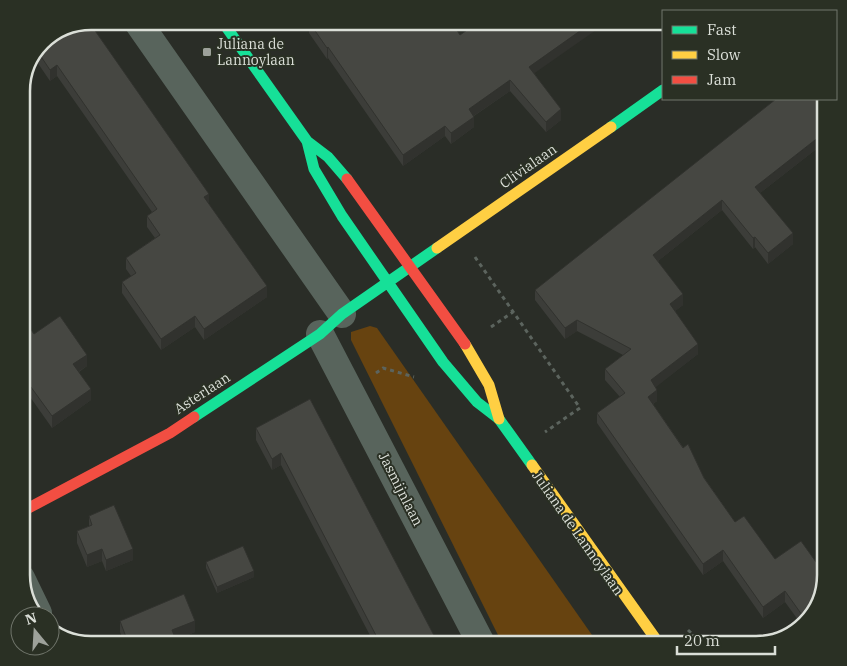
<svg xmlns="http://www.w3.org/2000/svg" width="847" height="666" viewBox="0 0 847 666" font-family="'IBM Plex Serif',serif">
<style>
.green{fill:#674310}
.lines{fill:none;stroke-linecap:round;stroke-linejoin:round}
.path{stroke:#5c645e;stroke-width:3;stroke-dasharray:4 4;stroke-linecap:butt}
.street{stroke:#58645c;stroke-width:28}
.fast{stroke:#16e098;stroke-width:11}
.slow{stroke:#ffcf43;stroke-width:11}
.jam{stroke:#f24e42;stroke-width:11}
.wall{fill:#3c3d39}
.shaded-wall{fill:#31322e}
.building{fill:#464742;stroke:#31322e}
.poi-dot{fill:#9da19a;stroke:#2a3024;stroke-width:2}
.labels{text-anchor:middle;stroke-width:4;stroke-linejoin:round;paint-order:stroke}
.poi-label{font-size:14px;fill:#dbdfd8;stroke:#2a3024;text-anchor:start}
.street-label{font-size:14px;fill:#dbdfd8;stroke:#2a3024}
.rim{fill:none;stroke:#dbdfd8;stroke-width:2.5}
</style>
<rect width="100%" height="100%" fill="#2a2d27"/>
<path class="green" d="M370,326l7,2 222,317h-96l-152,-305v-8z"/>
<g class="lines">
<path class="path" d="M475,257l105,151 -35,24
M491,327l22,-15
M376,373l7,-5 31,9
M688,630l16,15"/>
<path class="street" d="M137,21l205,293
M320,334l162,311
M21,578l17,35"/>
<path class="fast" d="M222,21l85,120 21,16 19,22
M611,127l52,-37
M307,141l7,28 28,47 101,146 34,40 22,17 33,46
M194,417l126,-83 22,-20 95,-66"/>
<path class="slow" d="M437,248l174,-121
M465,344l24,41 10,34
M532,465l128,180"/>
<path class="jam" d="M347,179l118,165
M21,512l149,-79 24,-16"/>
</g>
<path class="wall" d="M309,22l151,13 75,39 26,46 -15,12 -36,-41 -36,25v11l-23,17 -6,-8 -42,30 -75,-108 -1,1 -18,-26z
M45,39l164,165 58,93 -63,43 -9,-13 -34,23 -39,-57v-11l9,-6 -5,-7v-11l29,-20 -8,-11v-11l5,-4 -95,-136 -7,5 -15,-22z
M826,99v47l-2,-3 -64,50 33,51 -25,20 -13,-17 -2,2 -31,-39 -64,51 25,44 -8,6 23,43 -43,33 2,14 -4,3 82,118 74,99 -8,3 -16,-22 -22,16 -40,-57 -20,14 -106,-152v-10l23,-16 -15,-17v-11l18,-14 -46,-24 -12,8 -30,-39v-10z
M21,316l13,18 53,32 -8,6 12,28 -39,28 -24,-34 -5,3 -2,-3z
M310,399l129,246h-64l-94,-180 -9,5 -16,-30v-12z
M89,516l44,44 -27,11 -4,-10 -15,6 -10,-24v-12l12,-5z
M206,562l48,15 -37,16 -11,-25z
M120,621l75,11 -19,8 2,5h-53l-5,-13z"/>
<path class="shaded-wall" d="M594,21h15l-80,56v-10z
M328,47v11l-1,1v-11z
M57,65v11l-7,5v-11z
M510,80v11l-41,28v-10z
M561,109v11l-15,12v-10z
M474,117v10l-23,17v-11z
M445,126v10l-42,30v-11z
M824,133v10l-69,54v-10z
M209,194v11l-5,-8z
M722,200v10l-69,55v-10z
M793,233v11l-25,20v-11z
M755,237v10l-2,2v-11z
M267,286v11l-63,43v-11z
M683,294v11l-13,10v-11z
M195,316v11l-34,23v-11z
M577,320v11l-12,8v-11z
M698,344v10l-47,37v-11z
M87,355v11l-14,9v-11z
M28,383v11l-5,3v-11z
M91,389v11l-39,28v-12z
M657,390v11l-9,6v-10z
M281,453v12l-9,5v-11z
M102,549v12l-15,6v-12z
M133,549v11l-27,11v-11z
M723,550v11l-20,14v-11z
M254,571v6l-37,16v-6z
M785,591v11l-22,16v-11z
M195,621v11l-23,10v-12z"/>
<path class="building" d="M310,21h141l9,14 20,-14h114l-65,46 32,42 -15,13 -36,-42 -41,29 5,8 -23,16 -6,-7 -42,29 -75,-108 -1,1 -18,-26z
M89,22l120,172 -5,3 63,89 -63,43 -9,-13 -34,23 -39,-57 14,-9 -10,-15 34,-23 -13,-19 10,-7 -100,-144 -7,5 -12,-18 7,-13z
M776,99h50v36l-2,-2 -69,54 38,46 -25,20 -13,-16 -2,1 -31,-38 -69,55 30,39 -13,10 28,40 -47,36 6,10 -9,7 35,51 5,-4 16,34 31,44 9,-6 31,43 26,-18 25,35 -17,45 -2,1 -22,-31 -22,16 -40,-57 -20,14 -106,-151 28,-20 -20,-24 26,-20 -54,-29 -12,8 -30,-38z
M21,316l13,18 26,-18 27,39 -14,9 18,25 -39,27 -24,-33 -5,3 -2,-3z
M310,399l129,246h-58l-100,-192 -9,6 -16,-31z
M114,505l19,44 -27,11 -4,-11 -15,6 -10,-24 15,-6 -3,-9z
M243,546l11,25 -37,16 -11,-25z
M184,594l11,27 -23,9 6,15h-49l-9,-24z"/>
<rect class="poi-dot" x="202" y="47" width="10" height="10" rx="2.5"/>
<g class="labels">
<g class="poi-label">
<text x="217" y="49">Juliana de<tspan x="217" dy="16">Lannoylaan</tspan></text>
</g>
<g class="street-label">
<text transform="translate(528 166) rotate(-35)" y="5">Clivialaan</text>
<text transform="translate(202 393) rotate(-33)" y="5">Asterlaan</text>
<text transform="translate(401 489) rotate(63)" y="5">Jasmijnlaan</text>
<text transform="translate(578 533) rotate(55)" y="5">Juliana de Lannoylaan</text>
</g>
</g>
<path d="M0 0H847V666H0ZM91 30H756A61 61 0 0 1 817 91V575A61 61 0 0 1 756 636H91A61 61 0 0 1 30 575V91A61 61 0 0 1 91 30Z" fill="#2a3024" fill-rule="evenodd"/>
<path class="rim" d="M91 30H756A61 61 0 0 1 817 91V575A61 61 0 0 1 756 636H91A61 61 0 0 1 30 575V91A61 61 0 0 1 91 30Z"/>
<rect x="662" y="10" width="175" height="90" fill="#2a3024" stroke="#71766c"/>
<rect x="672" y="26" width="25" height="8" fill="#16e098" stroke="#71766c"/>
<text x="707" y="35" font-size="15" fill="#dbdfd8">Fast</text>
<rect x="672" y="51" width="25" height="8" fill="#ffcf43" stroke="#71766c"/>
<text x="707" y="60" font-size="15" fill="#dbdfd8">Slow</text>
<rect x="672" y="76" width="25" height="8" fill="#f24e42" stroke="#71766c"/>
<text x="707" y="85" font-size="15" fill="#dbdfd8">Jam</text>
<g transform="translate(35 631) rotate(342)"><circle r="24" fill="#2a3024" stroke="#71766c"/>
<path d="M0-4L9 19L0 12L-9 19Z" fill="#9da19a"/>
<text y="-8" font-size="14" font-weight="bold" text-anchor="middle" fill="#dbdfd8">N</text>
</g>
<path d="M677 646v8h98v-8" fill="none" stroke="#dbdfd8" stroke-width="2.5"/>
<text x="684" y="646" font-size="15" fill="#dbdfd8" stroke="#2a3024" stroke-width="4" paint-order="stroke">20 m</text>
</svg>
